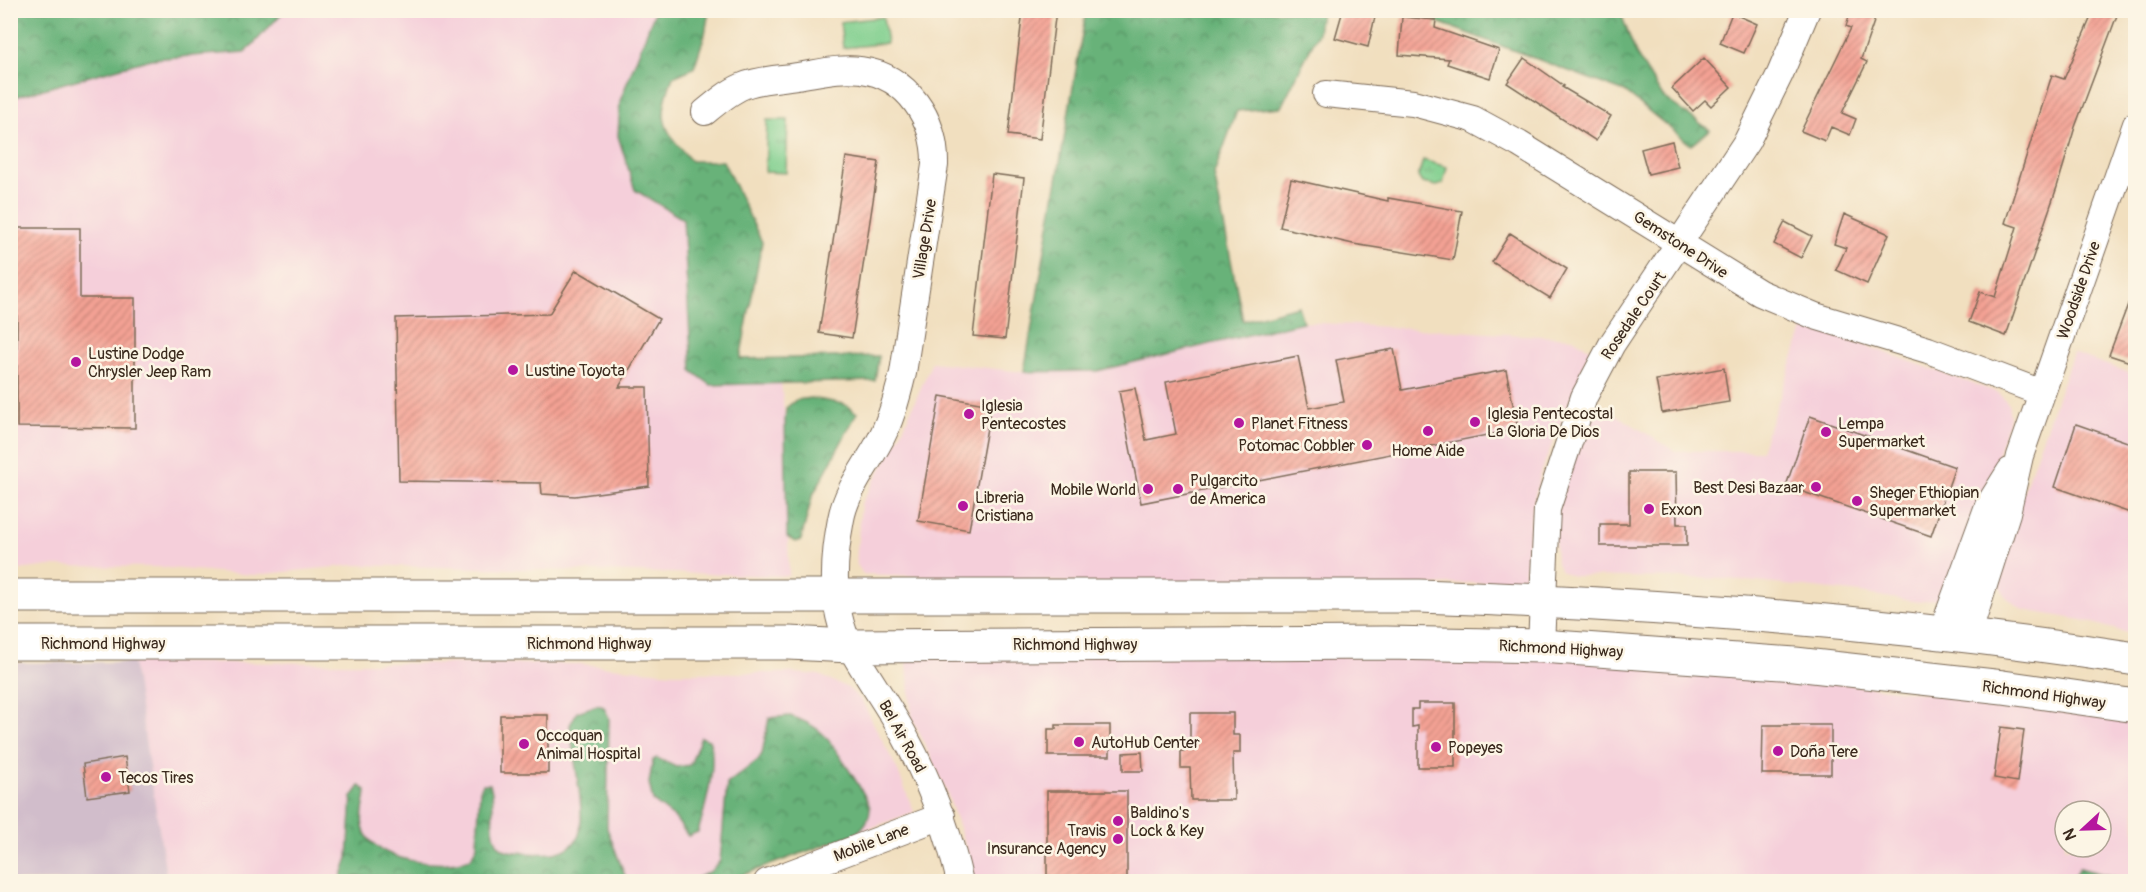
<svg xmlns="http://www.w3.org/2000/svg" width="2146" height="892" viewBox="0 0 2146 892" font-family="Pangolin,sans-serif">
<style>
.built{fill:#f5cfda;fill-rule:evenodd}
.industrial{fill:#d1bdcb}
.forest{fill:url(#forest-crowns);stroke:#526e4c;stroke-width:1.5}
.park{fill:url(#park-tufts);stroke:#5e7c56;stroke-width:1.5}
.pitch{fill:#80cf8e;stroke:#5e7c56;stroke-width:1.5}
.building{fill:url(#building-hatch)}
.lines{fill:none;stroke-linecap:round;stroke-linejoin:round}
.minor-casing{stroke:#7b6956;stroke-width:28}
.major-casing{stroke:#7b6956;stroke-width:35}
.minor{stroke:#fff;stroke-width:26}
.major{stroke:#fff;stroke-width:33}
.poi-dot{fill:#b5179e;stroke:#fcf5e5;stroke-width:2}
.labels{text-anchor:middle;stroke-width:5;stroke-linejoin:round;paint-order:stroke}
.street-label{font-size:16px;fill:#3b2a1e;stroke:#fcf5e5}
.poi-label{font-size:16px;fill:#3b2a1e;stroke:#fcf5e5;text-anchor:start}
</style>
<defs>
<pattern id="forest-crowns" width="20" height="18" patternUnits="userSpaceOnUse" patternTransform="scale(1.5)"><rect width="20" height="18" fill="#68b279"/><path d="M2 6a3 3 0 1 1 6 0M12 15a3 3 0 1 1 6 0" fill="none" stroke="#579163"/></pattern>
<pattern id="park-tufts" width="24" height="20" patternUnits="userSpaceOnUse" patternTransform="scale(1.5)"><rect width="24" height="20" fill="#80cf8e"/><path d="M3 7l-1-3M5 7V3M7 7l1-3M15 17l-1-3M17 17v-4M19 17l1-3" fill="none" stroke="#6aa873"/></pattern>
<pattern id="building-hatch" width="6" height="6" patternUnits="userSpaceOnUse" patternTransform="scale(1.5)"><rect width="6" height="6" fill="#f4a294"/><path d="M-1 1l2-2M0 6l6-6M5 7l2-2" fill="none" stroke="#c78478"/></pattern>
</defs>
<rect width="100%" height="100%" fill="#fcf5e5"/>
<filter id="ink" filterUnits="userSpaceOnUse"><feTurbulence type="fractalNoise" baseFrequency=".0167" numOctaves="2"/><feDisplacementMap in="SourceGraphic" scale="12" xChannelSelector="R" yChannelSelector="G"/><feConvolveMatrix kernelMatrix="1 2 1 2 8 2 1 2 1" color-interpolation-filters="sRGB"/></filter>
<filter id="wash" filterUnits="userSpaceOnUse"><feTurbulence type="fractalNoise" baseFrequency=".008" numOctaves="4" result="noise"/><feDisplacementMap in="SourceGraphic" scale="24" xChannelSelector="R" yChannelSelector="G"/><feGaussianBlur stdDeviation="1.35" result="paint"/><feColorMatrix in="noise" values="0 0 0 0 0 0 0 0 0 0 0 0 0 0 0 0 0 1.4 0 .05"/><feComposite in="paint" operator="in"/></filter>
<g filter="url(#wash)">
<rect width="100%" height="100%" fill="#f1dfbf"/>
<path class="built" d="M284,11h371l-35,90 15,89 48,29 9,152 19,14 70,-2 4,37 4,156 -435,-11 -99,10 -98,-8 -108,-1 -38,5v-473l140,-39 95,-7z
M1303,322l270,16 17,11 -50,126 -8,33 -8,72 -217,12 -444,-18 -7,-11 5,-59 39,-68 32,-74 92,10 73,-1z
M1805,324l194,69 9,10 2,14 -55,164 -13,18 -24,3 -65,-10 -126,-13 -154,-3 -12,-5 -5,-10 -2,-38 13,-55 30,-65 78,48h86z
M2073,353l62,22v260l-53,-15 -59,-10 -18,-14 -7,-16 13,-54z
M906,654h682l547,64v163l-56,-13 -9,14 -1097,-1 -5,-27 -22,-64 -34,-73zM2065,811h36v36h-36z
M133,662l447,2 93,9h122l24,2 29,13 14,13 35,68 17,43 -188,69 -134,1 -3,-5h-236l-2,5 -184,-1z"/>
<path class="industrial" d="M133,662l34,219h-156l-1,-218z"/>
<path class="forest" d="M11,10h273v1l-38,41 -95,7 -140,39z
M655,11h54l-4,23 -11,34 -21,9c-16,43 -11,50 18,84h32l39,81 -22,117 139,-3 -4,25 -164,4 -19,-14 -9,-152 -48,-29 -17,-54 2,-35z
M1086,11h235l-3,22 -37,74 -44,4 -23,63 29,147 55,-15 5,16 -206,49 -73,1z
M1408,11h212l16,43 27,43 47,33 -19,15 -66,-53z
M811,398l33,6 13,9 -45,84 -11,43 -6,2 -8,-5 -2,-117 1,-12 10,-8z
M598,705l6,2 5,11 -2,110 20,53h-35l-3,-4h-236l-2,4h-11l8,-23 4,-61 8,-11 6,4c0,11 -6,26 -3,37 7,34 81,44 108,31l6,-12 3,-56 3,-6h7c7,19 -2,41 7,59 6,10 20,9 30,10 18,1 39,3 50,-14 12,-17 -6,-91 -7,-114l7,-13z
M790,716c11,3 25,10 33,18 9,9 46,64 47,75 0,10 -6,18 -13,24l-131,48h-34l19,-10 9,-10 7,-77 31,-24 4,-6 7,-36z
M701,737l8,3c9,22 -4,69 -11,92l-10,4 -13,-18 -22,-17 -4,-18 4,-23 4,-2 19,9 14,-2z
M2079,868l51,13h-60z"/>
<path class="park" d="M767,120h21l-2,53 -21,-1z
M1423,160l24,7 -4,17 -6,2 -15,-3 -4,-6z"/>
<path class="pitch" d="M883,17l4,26 -44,5 -3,-26z"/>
<g id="blocks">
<path class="building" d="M1023,10h33l-16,129 -32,-4z
M1343,10h16l-1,3 17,4 -7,30 -33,-9z
M1851,10h27l-17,49 6,3 -25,51 14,6 -6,16 -19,-8 -6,14 -24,-10 50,-103 -5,-2z
M2094,10h25l-44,117 -18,60 -51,149 -37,-14 11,-30 15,5 22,-70 -12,-4 47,-148 12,4z
M1732,13l25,11 -13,29 -24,-10z
M1402,17l34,3 -1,8 64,22 -9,28 -43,-14 2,-5 -50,-4z
M1524,58l40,28 -2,1 49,29 -15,25 -89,-58z
M1704,58l27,29 -20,19 -6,-6 -12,11 -21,-23z
M1672,141l6,26 -30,7 -7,-25z
M846,157l33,5 -27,176 -33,-5z
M992,174l32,4 -19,161 -32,-3z
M1291,179l97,22v-3l74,13 -9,49 -100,-16 -73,-17z
M1844,214l45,20 -22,50 -31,-14 10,-22 -12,-4z
M1785,222l27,14 -11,22 -27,-14z
M17,228h63v70h55v130l-118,-1z
M1510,233l57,36 -17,29 -58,-36z
M576,270l83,49 -40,68h28l2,99 -74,10 -33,-2 -1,-11 -142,-2 -3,-163 153,-4z
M2133,291h3v73l-27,-9z
M1394,349l8,41 104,-20 12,59 -377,74 -22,-112 16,-3 11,52 30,-6 -10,-52 132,-26 11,52 35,-6 -8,-42z
M1724,368l5,34 -67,11 -6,-33z
M940,396l51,9 -22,125 -51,-9z
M1810,416l145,51 -24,69 -145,-50z
M2076,424l60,21v70l-81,-28z
M1629,472h47l1,52h10v22h-87v-22h29z
M1418,703h37v64h-37v-41l-6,1v-18h6z
M1190,713h43v22h7v18h-7l1,47h-43l-1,-32h-9v-17l9,-1z
M500,715h48v58h-48z
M1056,725h54v31h-62v-27h8z
M1763,725h68v49h-69z
M2001,727l23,3 -7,52 -23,-4z
M1142,752l1,19h-20v-18z
M125,757l5,34 -43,6 -4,-33z
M1047,791h80v91h-80z"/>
</g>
</g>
<g filter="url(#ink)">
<use href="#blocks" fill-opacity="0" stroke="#7b6956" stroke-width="1.5"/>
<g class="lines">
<defs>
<path id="minor" d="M1326,94l87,9 60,16 46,25 241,149 55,23 113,34 114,43
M705,112c12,-10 24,-20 38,-26 16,-7 37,-7 54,-10 21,-3 43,-9 64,-6 47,6 75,50 74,95l-32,208c-6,25 -13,51 -26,73 -13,23 -31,46 -36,73 -8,41 -11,91 10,129 16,29 36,56 52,85 26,47 45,96 57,149
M1942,632l46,-126 22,-35
M1968,635l39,-122 13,-57 116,-332
M1541,646l6,-137 37,-112 28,-53 135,-203 33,-67 27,-64
M767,882l175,-66"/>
<path id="major" d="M10,596h1409c240,8 479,26 717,63
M10,643h779l61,3 536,-3 155,3 254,18 208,23 133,19"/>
</defs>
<use href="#minor" class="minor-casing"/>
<use href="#major" class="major-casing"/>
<use href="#minor" class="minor"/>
<use href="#major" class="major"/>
</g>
</g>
<g class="poi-dot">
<circle cx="76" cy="362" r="6"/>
<circle cx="513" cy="370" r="6"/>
<circle cx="969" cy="414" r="6"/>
<circle cx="1475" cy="422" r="6"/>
<circle cx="1239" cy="423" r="6"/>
<circle cx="1428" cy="431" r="6"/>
<circle cx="1826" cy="432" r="6"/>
<circle cx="1367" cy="445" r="6"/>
<circle cx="1816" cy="487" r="6"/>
<circle cx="1148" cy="489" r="6"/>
<circle cx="1178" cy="489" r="6"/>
<circle cx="1857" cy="501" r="6"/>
<circle cx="963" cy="506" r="6"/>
<circle cx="1649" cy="509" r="6"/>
<circle cx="1079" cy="742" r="6"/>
<circle cx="524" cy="744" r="6"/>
<circle cx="1436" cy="747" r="6"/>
<circle cx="1778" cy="751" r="6"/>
<circle cx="106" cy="777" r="6"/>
<circle cx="1118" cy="821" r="6"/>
<circle cx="1118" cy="839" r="6"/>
</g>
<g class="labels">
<g class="street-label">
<text transform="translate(924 239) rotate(-81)" y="6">Village Drive</text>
<text transform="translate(1681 244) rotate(33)" y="6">Gemstone Drive</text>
<text transform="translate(2078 290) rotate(-71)" y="6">Woodside Drive</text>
<text transform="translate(1633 315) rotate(-56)" y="6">Rosedale Court</text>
<text x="103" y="649">Richmond Highway</text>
<text x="589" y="649">Richmond Highway</text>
<text x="1075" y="650">Richmond Highway</text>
<text transform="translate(1561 648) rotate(3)" y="6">Richmond Highway</text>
<text transform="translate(2044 694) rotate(8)" y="6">Richmond Highway</text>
<text transform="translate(903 736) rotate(61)" y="6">Bel Air Road</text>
<text transform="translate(871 842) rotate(-21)" y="6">Mobile Lane</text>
</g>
<g class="poi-label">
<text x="88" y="359">Lustine Dodge<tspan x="88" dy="18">Chrysler Jeep Ram</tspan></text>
<text x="525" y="376">Lustine Toyota</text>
<text x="981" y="411">Iglesia<tspan x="981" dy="18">Pentecostes</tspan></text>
<text x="1487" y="419">Iglesia Pentecostal<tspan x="1487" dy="18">La Gloria De Dios</tspan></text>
<text x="1251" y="429">Planet Fitness</text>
<text x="1838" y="429">Lempa<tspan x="1838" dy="18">Supermarket</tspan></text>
<text x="1355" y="451" text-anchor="end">Potomac Cobbler</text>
<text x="1428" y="456" text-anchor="middle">Home Aide</text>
<text x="1190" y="486">Pulgarcito<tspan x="1190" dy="18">de America</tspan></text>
<text x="1804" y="493" text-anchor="end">Best Desi Bazaar</text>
<text x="1136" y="495" text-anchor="end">Mobile World</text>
<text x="1869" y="498">Sheger Ethiopian<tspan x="1869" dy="18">Supermarket</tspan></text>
<text x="975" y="503">Libreria<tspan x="975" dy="18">Cristiana</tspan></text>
<text x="1661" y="515">Exxon</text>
<text x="536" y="741">Occoquan<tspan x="536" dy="18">Animal Hospital</tspan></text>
<text x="1091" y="748">AutoHub Center</text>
<text x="1448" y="753">Popeyes</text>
<text x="1790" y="757">Doña Tere</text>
<text x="118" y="783">Tecos Tires</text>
<text x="1130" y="818">Baldino's<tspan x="1130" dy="18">Lock &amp; Key</tspan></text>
<text x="1106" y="836" text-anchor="end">Travis<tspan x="1106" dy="18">Insurance Agency</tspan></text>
</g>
</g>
<rect width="2146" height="892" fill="none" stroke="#fcf5e5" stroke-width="36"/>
<g transform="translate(2083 829) rotate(248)"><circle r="28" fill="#fcf5e5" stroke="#afa495" stroke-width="1.5"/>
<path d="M0-4.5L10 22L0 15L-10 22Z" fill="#b5179e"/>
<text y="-9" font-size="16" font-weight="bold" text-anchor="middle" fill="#3b2a1e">N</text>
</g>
</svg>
